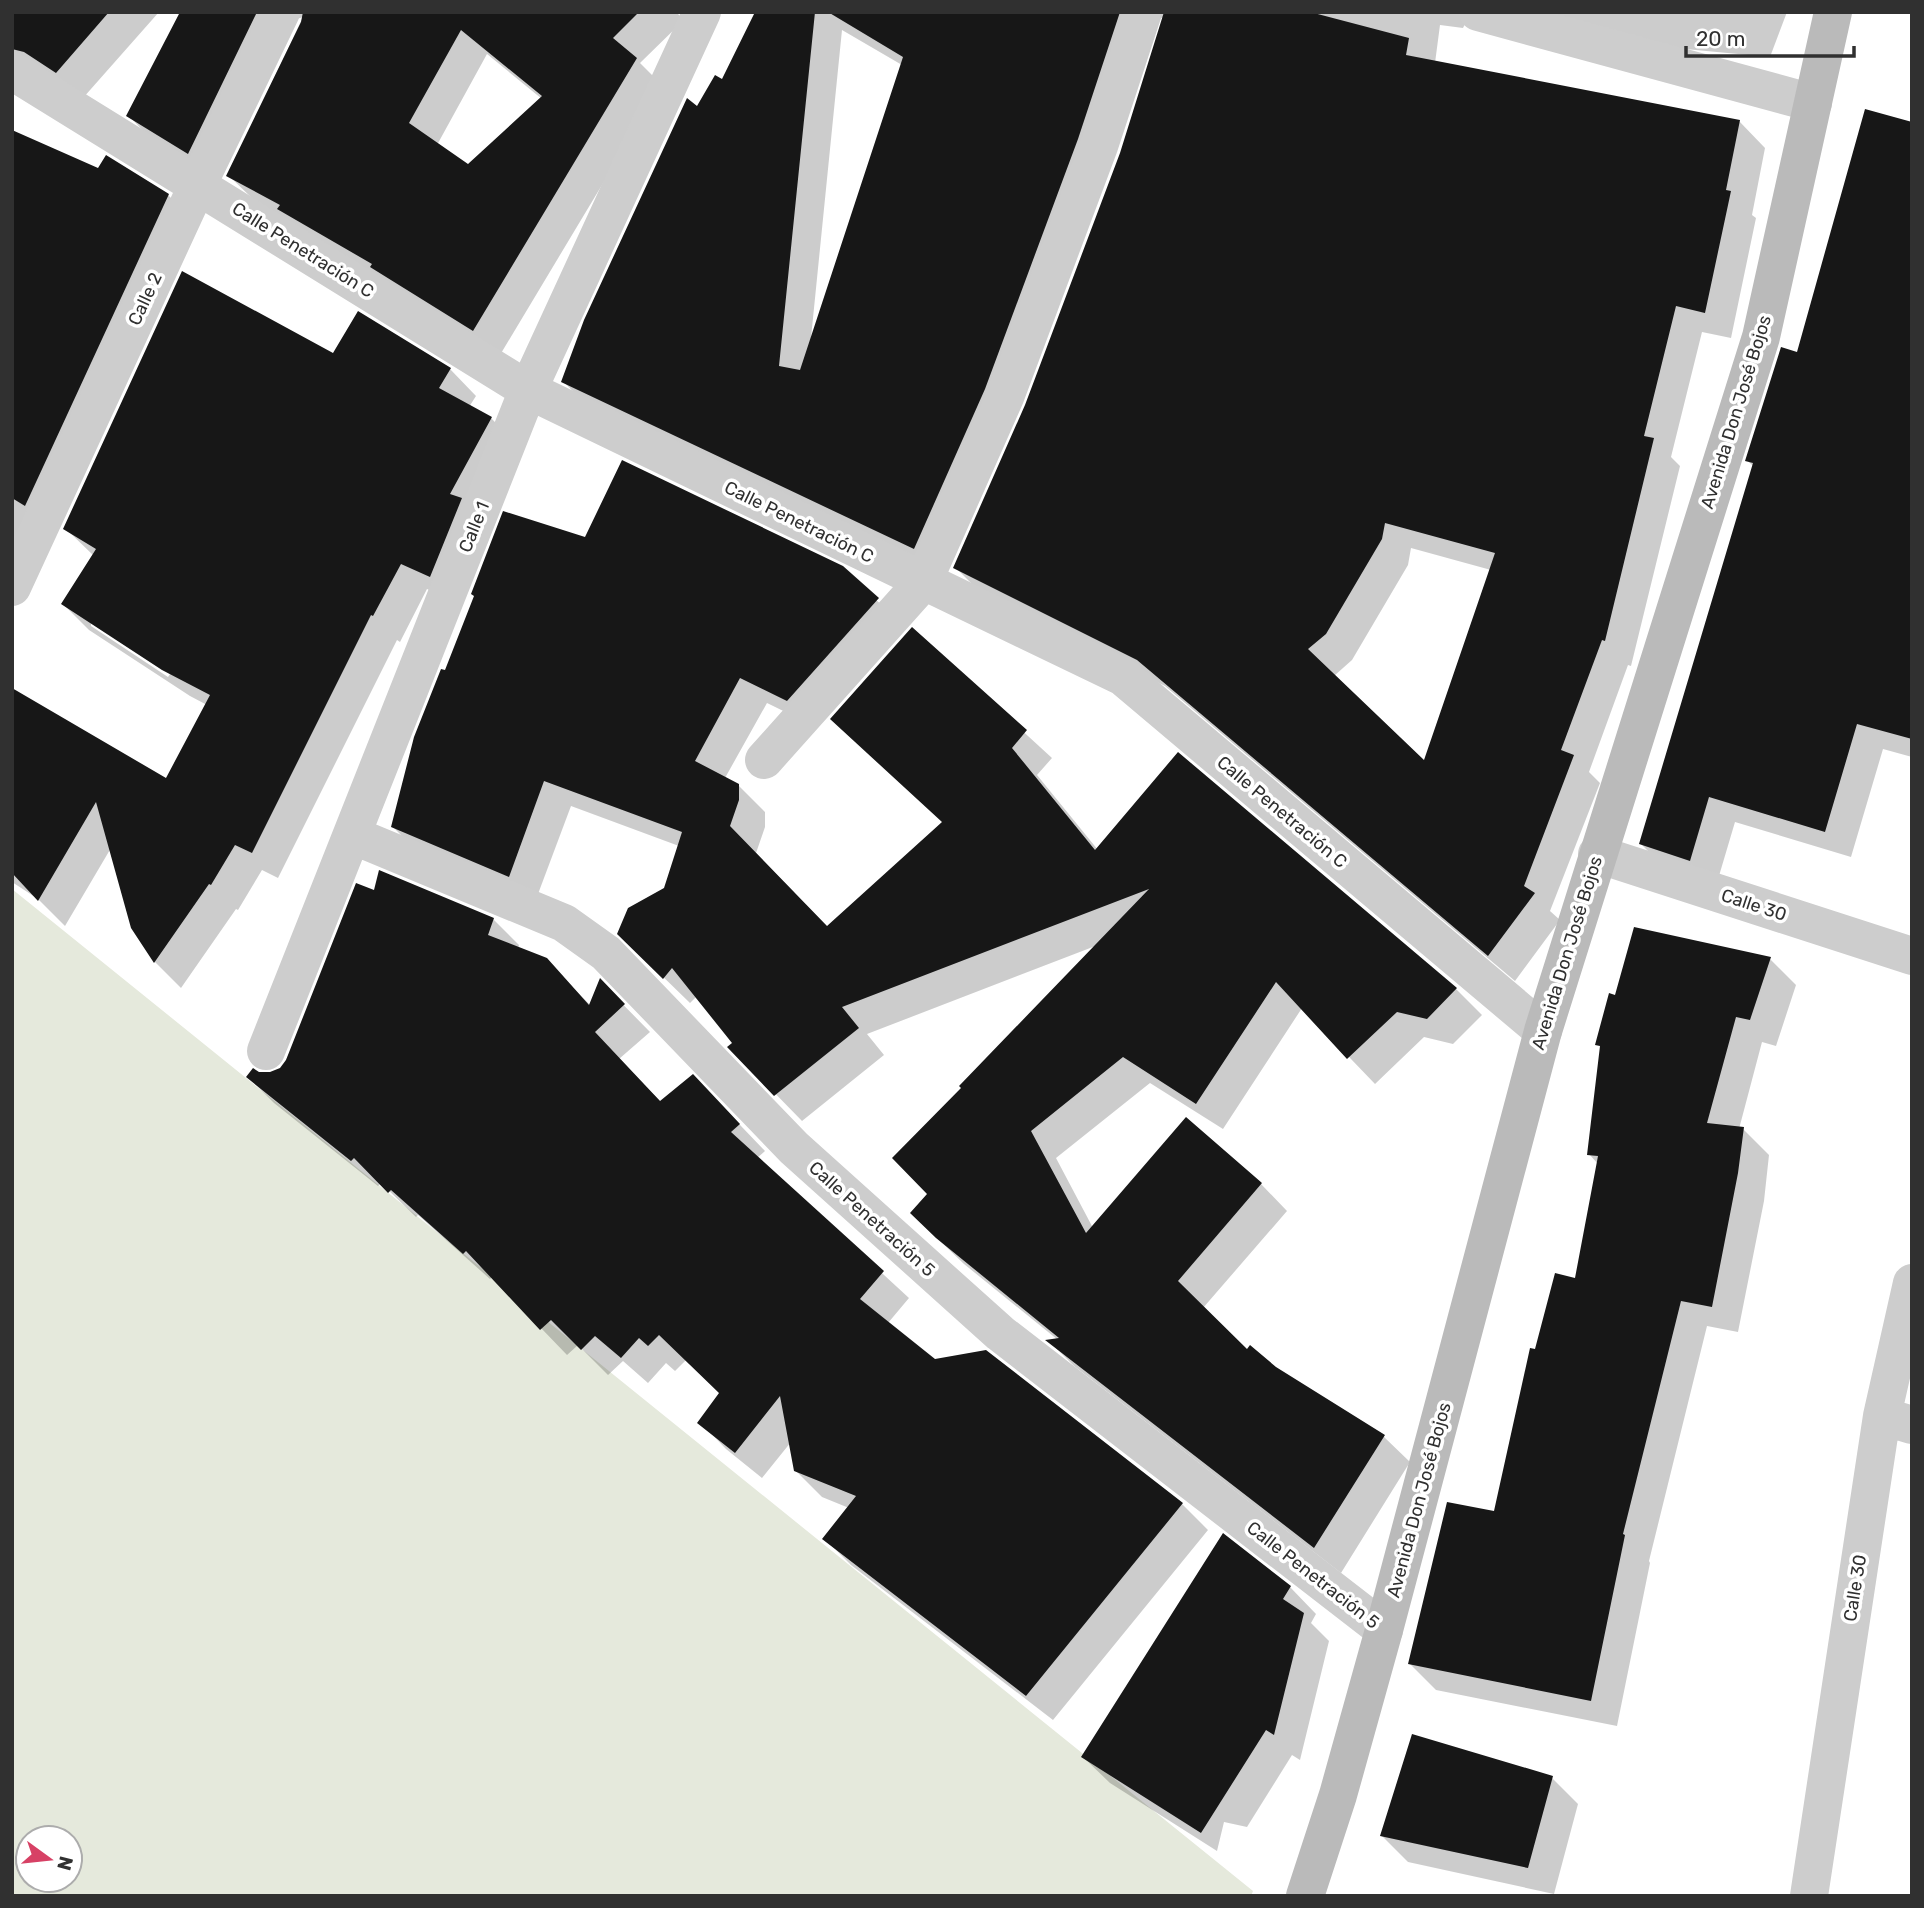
<svg xmlns="http://www.w3.org/2000/svg" width="1924" height="1908" viewBox="0 0 1924 1908" font-family="Rubik,sans-serif">
<style>
.green{fill:#e5e9dc;fill-rule:evenodd}
.shadow{fill:#0003;fill-rule:evenodd}
.building{fill:#171717;fill-rule:evenodd}
.lines{fill:none;stroke-linecap:round;stroke-linejoin:round}
.street{stroke:#cdcdcd;stroke-width:38}
.secondary{stroke:#bababa;stroke-width:38}
.labels{text-anchor:middle;stroke-width:7;stroke-linejoin:round;paint-order:stroke}
.street-label{font-size:18px;fill:#303030;stroke:#fff}
</style>
<rect width="100%" height="100%" fill="#fff"/>
<path class="green" d="M12,889l1241,1002 -2,5h-1239zM28,1838h42v42h-42z"/>
<path class="shadow" d="M12,12h147l-76,86 -71,-46z
M182,12h494l8,8 -44,43 22,22 -162,270 -245,-154 -27,-26 75,-158 -9,3 -79,159 -61,-37 -26,-27zM487,54l55,45 -74,67 -31,-21z
M757,12h714l-8,16 -23,-3 -5,38 304,58 26,27 -13,67 4,3 -25,120 -29,-6 -31,125 9,9 -49,200 -3,-1 -39,107 11,11 -50,128 10,9 -45,61 -350,-295 -183,-92 -27,-27 72,-162 94,-252 46,-138 -13,7 -214,552 -351,-166 -26,-27 134,-272 26,-28zM842,30l60,35 -90,273h-1zM1411,548l80,22 -67,193 -90,-87 18,-16 56,-95z
M1537,12h250l-17,45 -170,-16z
M1912,124v633l-29,-8 -32,108 -116,-35 -19,64 -49,-16 -26,-26 113,-377 -7,-7z
M12,131l87,39 69,25 26,26 -182,362z
M334,355l116,14 26,27 -7,11 22,11 26,27 -60,157 -30,-13 -27,53 -3,-2 -119,238 -16,-8 -24,40 -2,-1 -55,79 -26,-26 -23,-35 -21,-79 -46,78 -27,-27 -26,-17v-192l154,90 41,-75 -17,-9 -101,-66 -26,-26 31,-48 -29,-28zM91,622l79,52 -2,3 -77,-51z
M586,539l256,29 62,58 -90,100 -47,-23 -42,75 13,7 27,27v15l-9,26 72,75 115,-105 -31,-193 140,128 -15,17 61,75 80,-95 278,234 26,26 -29,29 -29,-7 -49,47 -73,-76 -79,121 -73,-46 -94,75 37,70 93,-108 75,64 26,27 -84,97 44,43 136,85 27,26 -69,111 -267,-207 -25,-25 9,-1 -94,-76 -26,-25 -8,-45 168,-249 -231,89 17,21 -82,66 -72,-74 5,-4 -38,-47 -7,7 -71,-69 46,-44 14,-44 -108,-40 -36,96 -116,-49 -26,-26 82,-231z
M375,893l118,26 26,26 -1,4 28,11 45,46 9,-25 50,51 -31,27 42,43 58,1 46,48 -8,7 152,140 -21,25 47,37 51,-8 196,152 26,26 -155,190 -202,-155 -26,-26 24,-31 -27,-11 -26,-26 -5,-29 -29,36 -36,-29 -26,-27 21,-28 -35,-34 -11,11 -9,-8 -18,20 -25,-22 -15,14 -30,-30 -11,10 -75,-78 -2,2 -72,-64 -2,2 -35,-34 -3,3 -104,-83 -26,-26 10,-4 12,1 11,-5z
M1770,959l26,26 -20,61 -14,-4 -23,87h4l26,26 -5,46 -26,131 -31,-6 -58,235 1,2 -33,163 -181,-36 -26,-26 86,-151 40,-161 40,-72 22,-116 -9,-10 13,-106 -5,-4 19,-47z
M1290,1587l26,27 -5,9 18,18 -29,119 -8,-5 -45,72 -23,-5 -7,29 -107,-68 -27,-26z
M1552,1778l26,26 -24,90 -146,-32 -26,-26z"/>
<path class="building" d="M12,12h97l-53,61 -32,-21 -12,-3z
M180,12h77l-69,142 -62,-38z
M303,12h336l-26,26 24,20 -164,273 -103,-64 2,-3 -95,-55 3,-4 -54,-29 75,-154zM461,30l81,66 -74,68 -59,-41z
M755,12h60l-36,354 21,4 103,-313 -75,-45h292l-42,127 -93,250 -71,160 -353,-167 23,-62 103,-222 10,8 18,-31 7,4z
M1164,12h146l99,26 -3,17 334,65 -14,70 5,1 -26,122 -29,-7 -32,130 10,2 -49,203 -3,-1 -41,110 13,5 -50,131 11,7 -47,63 -351,-296 -184,-92 72,-163 95,-252zM1385,523l110,30 -71,207 -116,-111 18,-15 56,-95z
M1865,109l47,13v617l-55,-15 -32,108 -116,-35 -19,64 -51,-17 114,-381 -8,-2 36,-114 16,5z
M12,130l86,38 8,-13 63,39 -144,312 -13,-8z
M182,271l151,82 25,-42 93,57 -12,20 53,29 -42,77 12,4 -32,79 -29,-13 -28,52 -2,-1 -119,238 -17,-8 -24,40 -2,-1 -55,79 -23,-35 -35,-126 -58,99 -26,-28v-185l154,90 44,-83 -48,-25 -101,-66 35,-55 -33,-20z
M622,460l221,106 36,32 -92,103 -47,-23 -45,83 44,23v16l-9,26 97,100 115,-104 -112,-103 82,-92 115,103 -15,18 83,102 83,-98 279,236 -30,31 -30,-7 -50,47 -71,-77 -80,122 -73,-47 -92,74 55,102 100,-116 76,66 -84,98 69,68 3,-4 26,22 109,68 -71,113 -269,-208 14,-2 -123,-100 -26,-25 17,-19 -35,-36 69,-70 -2,-2 190,-197 -307,118 17,21 -85,68 -47,-49 5,-4 -60,-75 -9,11 -46,-45 11,-26 36,-20 18,-56 -138,-51 -35,96 -118,-50 23,-90 27,-68 4,1 29,-74 -3,-2 32,-83 82,26z
M379,870l115,48 -6,17 59,23 42,47 11,-27 25,26 -30,28 65,69 33,-27 47,50 -9,8 153,139 -24,28 75,60 51,-9 197,153 -157,193 -204,-157 34,-43 -62,-25 -14,-75 -45,57 -38,-30 22,-30 -60,-58 -11,11 -9,-8 -18,20 -26,-22 -14,14 -30,-30 -11,10 -74,-79 -3,3 -72,-64 -3,3 -34,-35 -3,3 -105,-84 7,-9 6,4h11l10,-4 6,-8 70,-177 18,7z
M1634,927l137,30 -21,63 -14,-3 -29,106 37,4 -6,46 -26,134 -31,-6 -58,233 2,1 -34,166 -183,-37 39,-162 47,9 36,-163 5,1 20,-76 20,5 23,-122 -11,-1 13,-109 -5,-1 14,-52 6,2z
M1223,1533l68,53 -8,13 21,14 -30,122 -8,-5 -65,103 -120,-76z
M1412,1734l141,42 -25,92 -148,-32z"/>
<g class="lines">
<path class="street" d="M1478,12l335,91
M12,71l516,319 595,287 420,354
M12,587l186,-403 83,-172
M764,760l159,-178 82,-185 94,-251 44,-134
M352,835l212,88 42,30 188,195 206,185 384,297
M1597,854l315,102
M266,1051l262,-661 174,-378
M1882,1416l30,9
M1809,1896l73,-480 30,-133"/>
<path class="secondary" d="M1305,1896l33,-101 46,-165 159,-599 218,-694 72,-325"/>
</g>
<g class="labels">
<g class="street-label">
<text transform="translate(303 250) rotate(32)" y="6">Calle Penetración C</text>
<text transform="translate(145 299) rotate(-65)" y="6">Calle 2</text>
<text transform="translate(1736 412) rotate(-73)" y="6">Avenida Don José Bojos</text>
<text transform="translate(799 522) rotate(26)" y="6">Calle Penetración C</text>
<text transform="translate(474 527) rotate(-68)" y="6">Calle 1</text>
<text transform="translate(1282 812) rotate(40)" y="6">Calle Penetración C</text>
<text transform="translate(1754 905) rotate(18)" y="6">Calle 30</text>
<text transform="translate(1567 953) rotate(-73)" y="6">Avenida Don José Bojos</text>
<text transform="translate(872 1219) rotate(42)" y="6">Calle Penetración 5</text>
<text transform="translate(1419 1500) rotate(-75)" y="6">Avenida Don José Bojos</text>
<text transform="translate(1313 1575) rotate(38)" y="6">Calle Penetración 5</text>
<text transform="translate(1855 1588) rotate(-81)" y="6">Calle 30</text>
</g>
</g>
<rect width="1924" height="1908" fill="none" stroke="#303030" stroke-width="28"/>
<g transform="translate(49 1859) rotate(105)"><circle r="33" fill="#ffffff" stroke="#acacac" stroke-width="2"/>
<path d="M0-5L12 26L0 18L-12 26Z" fill="#d74165"/>
<text y="-10" font-size="19" font-weight="bold" text-anchor="middle" fill="#303030">N</text>
</g>
<path d="M1686 46v10h168v-10" fill="none" stroke="#303030" stroke-width="3.5"/>
<text x="1696" y="46" font-size="21" fill="#303030" stroke="#ffffff" stroke-width="5" paint-order="stroke">20 m</text>
</svg>
